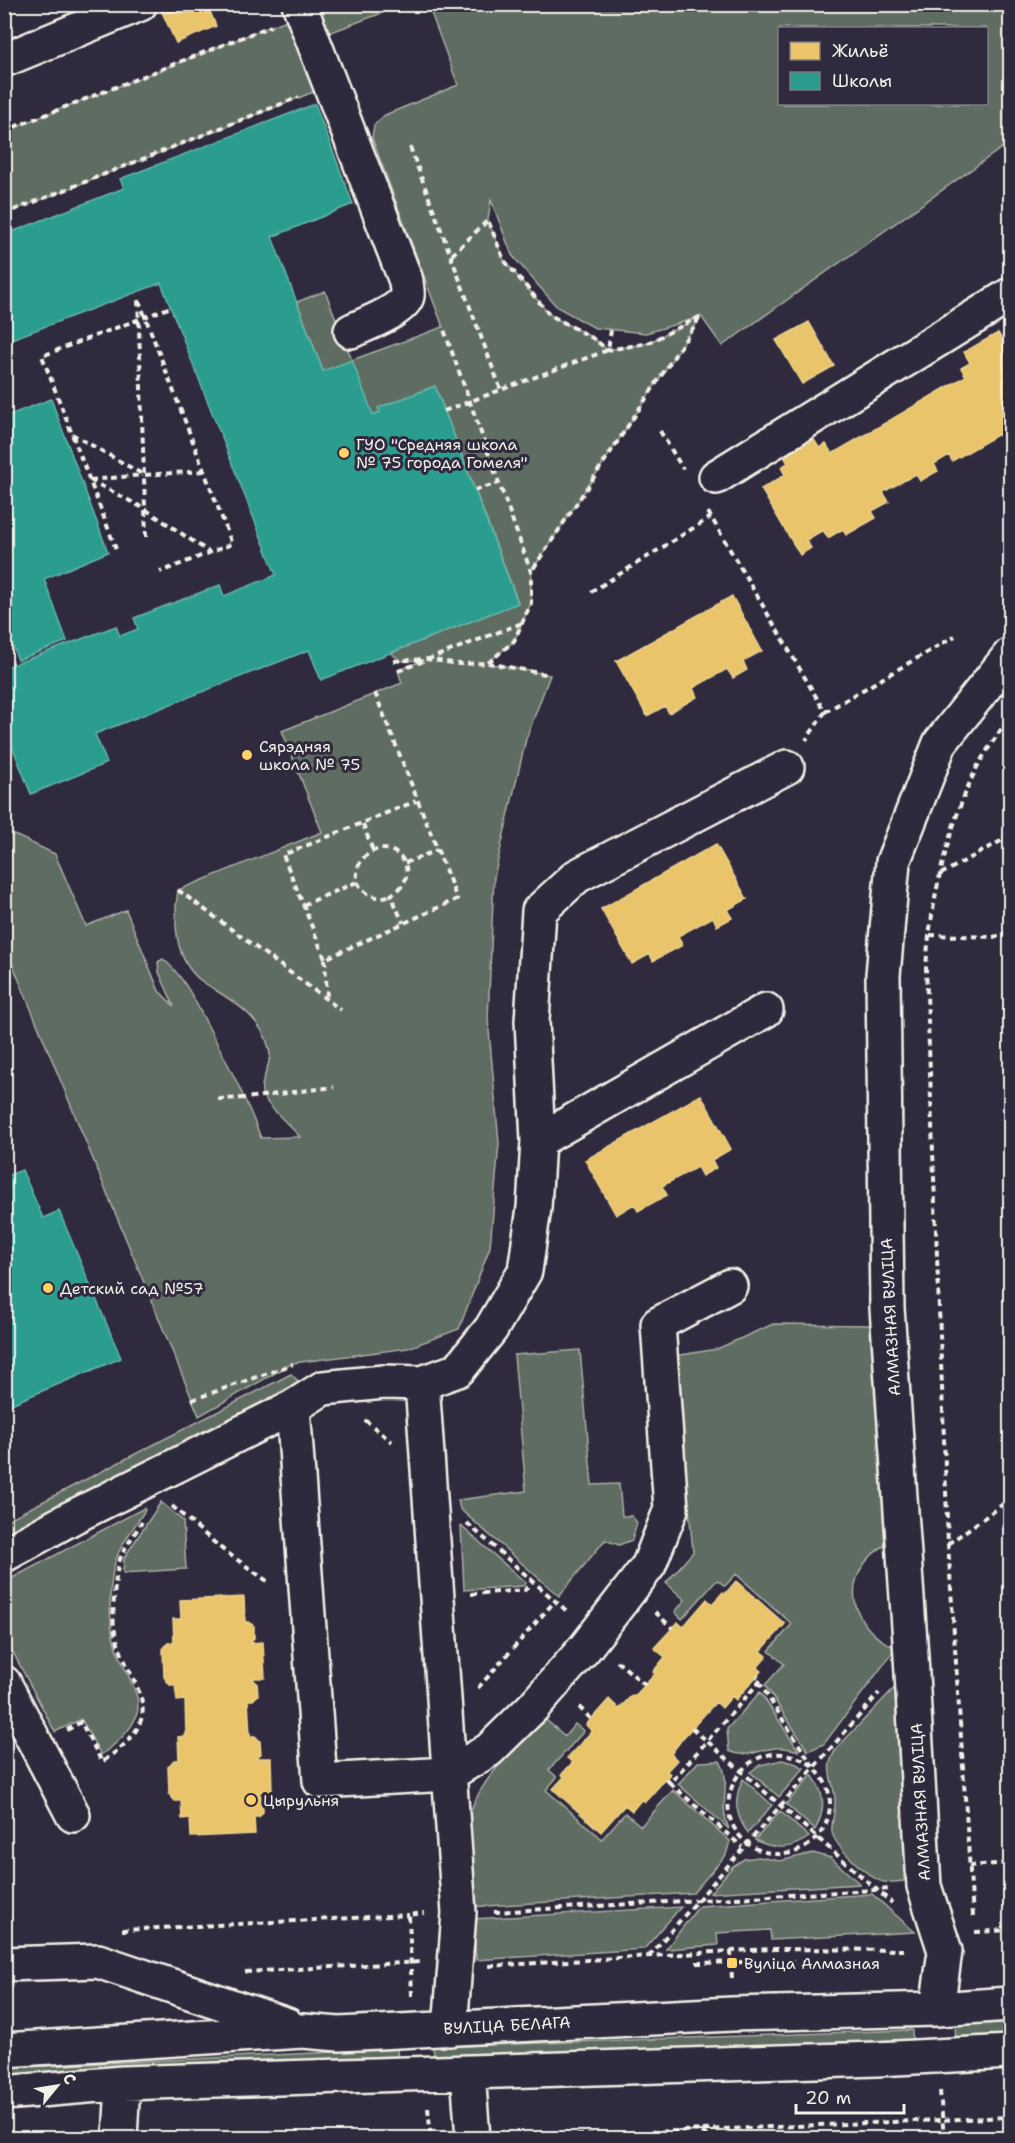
<svg xmlns="http://www.w3.org/2000/svg" width="1015" height="2143" viewBox="0 0 1015 2143" font-family="'Shantell Sans',sans-serif">
<style>
.green{fill:#5e6c62;stroke:#a9aea5;stroke-width:1.5;fill-rule:evenodd}
.homes{fill:#e9c46a;stroke:#ecd290;stroke-width:1.5}
.schools{fill:#2a9d8f;stroke:#67b6aa;stroke-width:1.5}
.lines{fill:none;stroke-linecap:round;stroke-linejoin:round}
.minor-casing{stroke:#f4f1e8;stroke-width:38}
.path{stroke:#f4f1e8;stroke-width:4;stroke-dasharray:6 4.5;stroke-linecap:butt}
.minor{stroke:#2f2a3d;stroke-width:33}
.poi-dot{fill:#ffd166;stroke:#2f2a3d;stroke-width:2}
.labels{text-anchor:middle;stroke-width:6;stroke-linejoin:round;paint-order:stroke}
.poi-label{font-size:16px;fill:#f4f1e8;stroke:#2f2a3d;text-anchor:start}
.street-label{font-size:16px;fill:#f4f1e8;stroke:#2f2a3d}
</style>
<rect width="100%" height="100%" fill="#2f2a3d"/>
<filter id="ink" filterUnits="userSpaceOnUse"><feTurbulence type="fractalNoise" baseFrequency=".0167" numOctaves="2"/><feDisplacementMap in="SourceGraphic" scale="12" xChannelSelector="R" yChannelSelector="G"/><feConvolveMatrix kernelMatrix="1 2 1 2 8 2 1 2 1" color-interpolation-filters="sRGB"/></filter>
<g filter="url(#ink)">
<path class="green" d="M325,5h78l-90,34 18,46 -326,129 -1,-83z
M428,5h582v137l-288,204 -21,-30 -170,256v31l-17,38 -26,22 62,12 -24,64 -32,138 -6,142 11,124 -9,104 -31,82 -51,19 -115,15 -94,53 -194,-470 -1,-116 51,24 31,72 40,-16 33,81 15,15 -15,-34 -1,-10 5,-3c21,17 32,42 44,65 20,38 39,74 54,114l39,-1c-9,-11 -32,-30 -37,-41 -5,-11 6,-27 7,-40 0,-5 -3,-16 -6,-21 -13,-26 -39,-38 -61,-53 -29,-20 -30,-62 -25,-92l144,-58 -40,-101 120,-48 -4,-12 25,-11 -22,1 -10,-8 127,-51 -83,-216 -56,22 1,4 -7,3 -50,-44 -26,-69 28,-11 27,69 91,-33 -71,-189 2,-13 11,-10 73,-30zM780,28h206v76h-206zM491,200l21,55 45,52 38,21 51,5 51,-15 -49,25 -40,7 -17,-13 -41,-22 -46,-55 -16,-40z
M773,1324l99,1 17,218c-51,27 -43,84 7,105l-72,96 -16,7 -43,-66 19,-21 -15,-13 23,-27 -56,-50 -11,12 -8,-6 -35,39 -7,-7 10,-12 -19,-17 27,-31 -18,-196 42,-7z
M580,1350l12,135 27,-1 3,32h10l5,7 -5,17 -13,5 -14,-5 -46,56 -99,-87 -2,-9 68,-9 -12,-136z
M291,1374l8,8 -294,157v-18z
M161,1502l22,19 3,48 -63,4 1,-15z
M144,1508l1,2c-9,15 -20,28 -27,44 -8,19 -9,48 -7,68 5,64 64,79 -10,133l-20,-36 -26,13 -50,-95v-55z
M461,1526l65,57 -3,3 -59,4z
M899,1683l13,197c-8,1 -19,3 -28,2 -13,-2 -50,-36 -52,-50 -1,-11 4,-21 3,-33 -2,-22 -13,-31 3,-52z
M760,1692l39,59c-8,-2 -16,-4 -24,-3 -19,2 -26,11 -46,3l-2,-22z
M546,1720l19,16 10,-12 9,7 -35,39 8,7 -11,13 56,49 23,-26 16,13 32,-36 57,51 -4,14 -33,38 -222,14 -2,-91c12,-40 47,-68 77,-96z
M782,1760l12,3 10,5 -25,29 -29,-25 10,-7z
M720,1761c13,23 -3,42 9,68l-51,-45 20,-22z
M812,1775c13,18 14,35 3,55l-29,-26z
M743,1779l29,26 -24,28c-13,-18 -15,-34 -5,-54z
M780,1811l29,26c-18,13 -35,13 -54,3z
M813,1853l18,5 29,26 -150,9 23,-27 11,-7 15,-2 21,4z
M872,1894l43,38 -144,8 -1,-10 -53,3 1,12 -52,4 33,-43z
M681,1907l-37,42 -168,11 -3,-41z
M1010,2022v18l-54,3 -1,-18z
M912,2030l1,13 -478,22 -2,-18z
M397,2049l1,15 -393,20v-16z
M930,2133v5h-35l5,-4z"/>
<path class="homes" d="M177,4h30l9,22 -40,17 -15,-33z
M809,322l25,44 -32,18 -26,-44z
M998,333l8,13 4,-2v95l-6,4 -5,-9 -47,27 -3,-6 -15,9 4,7 -18,10 -4,-7 -33,18 6,10 -17,9 4,7 -30,17 -3,-6 -15,9 -5,-8 -17,10 5,8 -11,7 -39,-66 24,-14 -4,-8 7,-4 -6,-10 30,-17 7,12 7,-4 6,10 134,-78 -5,-8 9,-5 -6,-11z
M732,596l30,55 -19,10 4,9 -14,8 -6,-9 -34,19 4,9 -28,16 -4,-7 -18,10 -31,-55z
M716,844l31,55 -20,11 5,8 -15,8 -4,-9 -35,19 5,9 -30,16 -3,-7 -18,10 -31,-55z
M701,1095l30,54 -19,11 4,8 -14,8 -5,-9 -35,19 5,9 -29,16 -4,-7 -18,11 -31,-55z
M1004,1259h6v42h-6z
M736,1581l49,43 -24,27 6,5 -10,12 4,3 -25,29 -4,-4 -10,12 -6,-6 -34,37 -11,15 6,6 -10,11 3,3 -25,28 -3,-3 -10,12 -7,-6 -24,27 -48,-43 11,-12 -2,-3 11,-12 -6,-4 25,-27 -6,-6 23,-26 10,10 13,-14 2,2 21,-23 -2,-2 12,-15 -11,-9 24,-26 5,5 24,-28 5,5 11,-12 2,2z
M244,1597l1,25h4l5,4v12l-4,5 13,-1 2,36h-13l5,5 1,12 -5,5h-5l2,36h5l5,5 1,13 -5,4h15l1,34h-14l5,6v14l-4,5h-5l1,17 -64,3 -1,-19 -8,1 -1,-18h-6l-6,-7 -1,-27 6,-7h5l-1,-23 8,-1 -1,-36 -8,1 -2,-16h-5l-6,-8 -1,-28 5,-6 6,-1 -1,-23h8l-1,-19z"/>
<path class="schools" d="M315,104l38,100 -81,33 51,134 29,-11 21,55 7,-3 -2,-4 57,-22 83,217 -197,77 -12,-30 -214,84 12,29 -76,31 -27,-68v-58l112,-42 4,10 18,-7 -4,-11 86,-33 4,11 52,-21 -115,-292 -157,59v-107l120,-47 -4,-9z
M51,399l57,153 -64,27 23,62 -49,19 -14,-36v-207z
M22,1170l21,48 16,-7 62,147 -117,49v-230z"/>
<g class="lines">
<defs>
<path id="minor" d="M299,4l107,277c0,5 2,11 1,15 -3,14 -43,29 -56,35
M4,60l136,-56
M716,477l294,-182
M538,1141l-6,-120 7,-110 38,-35 210,-109
M422,1383l36,-13 33,-41 34,-58 9,-63 4,-67 228,-131
M4,1555l67,-37 222,-111
M4,1683l69,132
M4,1964l94,-3 189,64
M937,2009l8,-58 -21,-65 -13,-230 -24,-348 -4,-333 10,-113 47,-119 70,-88
M450,2029l9,-116 -37,-530 -38,-1 -61,6 -30,19 27,374 129,-7 40,-24 44,-43 52,-59 64,-83 22,-56 -13,-185 72,-38
M4,2050l299,-19 36,3 393,-20 205,-5 73,-5
M468,2073l5,65
M4,2093l119,-10 754,-24 133,-7
M120,2138l3,-55"/>
</defs>
<use href="#minor" class="minor-casing"/>
<path class="path" d="M4,131l267,-105
M410,147l91,243
M4,214l295,-117
M452,255l36,-35 16,40 46,55 41,22 17,13 40,-7 53,-27 -170,256
M444,411l164,-61 3,-20
M660,431l23,38
M72,434l72,41 60,-4
M90,480l55,29 64,43
M90,480l53,-5
M475,490l24,-7
M708,512l117,200 -19,28
M146,537l-8,-239 94,246 -72,28
M116,549l-74,-193 129,-49
M591,592l120,-75
M394,661l32,-2 33,5 29,-1 26,-22 17,-38v-31l-88,-245
M488,663l62,12
M398,671l124,-48
M375,693l82,206 -132,60 -42,-104 133,-54
M825,712l130,-76
M363,824l10,27
M1009,837l1,23
M405,863l32,-13
M941,874l69,-38
M357,882c8,13 19,19 34,13
M178,890l163,120
M303,905l54,-23c-1,-12 1,-21 12,-29 28,-17 56,23 22,42l12,28
M930,935l63,2 9,-2 8,-7
M325,959l2,40
M218,1099l28,-1 88,-11
M192,1400l101,-36
M365,1420l27,22
M172,1506l50,43 48,34
M467,1523l102,90
M948,1544l62,-45
M471,1594l54,-4 7,-9
M655,1612l17,16
M617,1661l28,24
M759,1682c17,27 34,54 52,81 6,9 14,16 17,27 8,27 -9,56 -37,63 -13,3 -28,0 -40,-7 -55,-38 0,-124 62,-80
M478,1688l77,-87
M579,1707l12,12
M692,1728l200,175
M67,1730l14,-8 21,40c77,-53 23,-73 12,-135 -2,-16 1,-59 8,-73 6,-11 13,-21 20,-32
M666,1779l4,4 91,-103 -4,-4
M670,1783l72,64
M969,1866l41,-3
M494,1912l397,-23
M973,1916l-25,-372 -22,-576c4,-61 20,-134 46,-190 9,-22 26,-42 38,-63
M122,1930l287,-15
M975,1932l35,-2
M731,1951l1,29
M649,1956l230,-263
M696,1963l98,-2
M489,1966l242,-15 44,-2 132,1
M245,1972l175,-10
M412,1996l-3,-81 15,-2
M940,2091l4,47
M428,2108l3,30
M702,2132l8,6
M514,2138l496,-21"/>
<use href="#minor" class="minor"/>
</g>
</g>
<g class="poi-dot">
<circle cx="344" cy="453" r="6"/>
<circle cx="247" cy="755" r="6"/>
<circle cx="48" cy="1288" r="6"/>
<circle cx="251" cy="1800" r="6"/>
<rect x="726" y="1957" width="12" height="12" rx="3"/>
</g>
<g class="labels">
<g class="poi-label">
<text x="356" y="450">ГУО "Средняя школа<tspan x="356" dy="18">№ 75 города Гомеля"</tspan></text>
<text x="259" y="752">Сярэдняя<tspan x="259" dy="18">школа № 75</tspan></text>
<text x="60" y="1294">Детский сад №57</text>
<text x="263" y="1806">Цырульня</text>
<text x="744" y="1969">Вуліца Алмазная</text>
</g>
<g class="street-label">
<text transform="translate(890 1317) rotate(-93)" y="6">АЛМАЗНАЯ ВУЛІЦА</text>
<text transform="translate(920 1802) rotate(-93)" y="6">АЛМАЗНАЯ ВУЛІЦА</text>
<text transform="translate(507 2025) rotate(-3)" y="6">ВУЛІЦА БЕЛАГА</text>
</g>
</g>
<rect width="1015" height="2143" fill="none" stroke="#2f2a3d" stroke-width="24"/>
<rect x="12" y="12" width="991" height="2119" fill="none" stroke="#f4f1e8" stroke-width="2" filter="url(#ink)"/>
<rect x="778" y="27" width="210" height="78" fill="#2f2a3d" stroke="#7e7a81" stroke-width="1.5"/>
<rect x="790" y="42" width="30" height="18" fill="#e9c46a" stroke="#7e7a81" stroke-width="1.5"/>
<text x="832" y="57" font-size="18" fill="#f4f1e8">Жильё</text>
<rect x="790" y="72" width="30" height="18" fill="#2a9d8f" stroke="#7e7a81" stroke-width="1.5"/>
<text x="832" y="87" font-size="18" fill="#f4f1e8">Школы</text>
<g transform="translate(57 2086) rotate(60)" stroke="#2f2a3d" stroke-width="4.5" paint-order="stroke">
<path d="M0-4.5L10 22L0 15L-10 22Z" fill="#f4f1e8"/>
<text y="-9" font-size="16" font-weight="bold" text-anchor="middle" fill="#f4f1e8">С</text>
</g>
<path d="M796 2104v9h108v-9" fill="none" stroke="#f4f1e8" stroke-width="3"/>
<text x="805" y="2104" font-size="18" fill="#f4f1e8" stroke="#2f2a3d" stroke-width="4.5" paint-order="stroke">20 m</text>
</svg>
